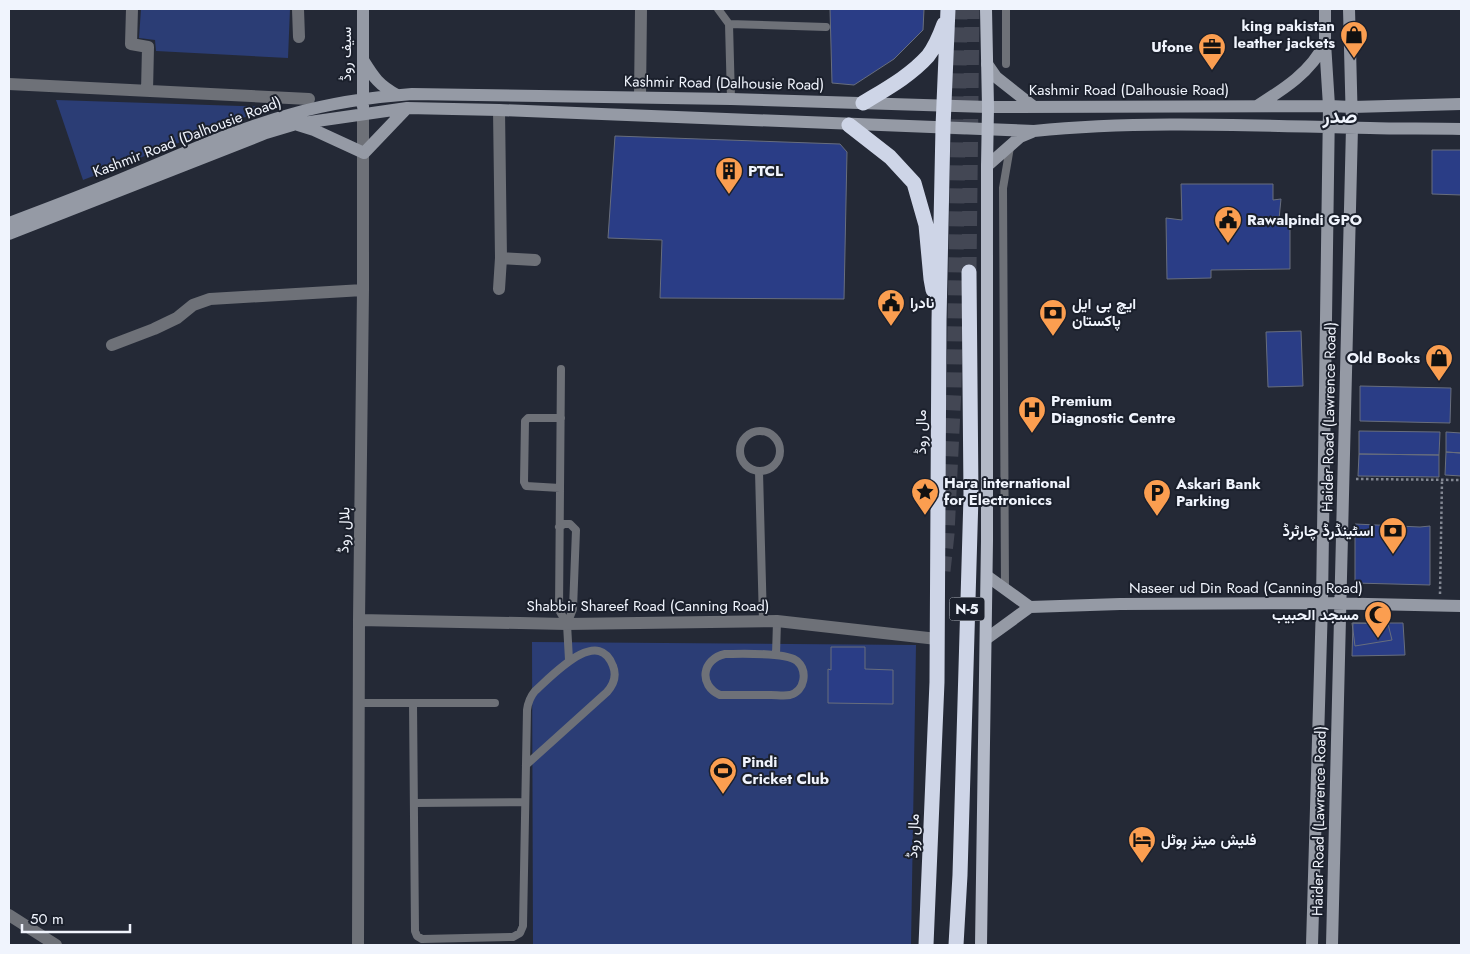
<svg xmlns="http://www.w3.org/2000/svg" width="1470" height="954" viewBox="0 0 1470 954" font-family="Jost,Vazirmatn,sans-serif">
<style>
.green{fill:#2b3d75}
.building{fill:#2a3d86;stroke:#686e7d}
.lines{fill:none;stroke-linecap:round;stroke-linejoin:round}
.highway-tunnel{stroke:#434754;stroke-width:15;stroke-dasharray:15 8;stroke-linecap:butt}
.path{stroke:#838893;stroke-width:2.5;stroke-dasharray:2.5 2.5;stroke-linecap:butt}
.lane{stroke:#6e7178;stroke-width:8}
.street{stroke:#6e7178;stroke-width:12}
.secondary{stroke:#959aa5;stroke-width:12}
.primary{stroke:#b3b9c7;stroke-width:12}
.highway{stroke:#ced5e7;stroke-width:15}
.labels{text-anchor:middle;stroke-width:4;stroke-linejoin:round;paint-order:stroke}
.shield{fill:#1b202c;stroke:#b0b4be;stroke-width:1}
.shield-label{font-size:14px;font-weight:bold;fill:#f0f4fd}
.poi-label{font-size:15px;font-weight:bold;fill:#f0f4fd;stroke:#1b202c;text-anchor:start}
.street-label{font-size:15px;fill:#f0f4fd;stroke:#1b202c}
.district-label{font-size:20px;font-weight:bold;fill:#f0f4fd;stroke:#1b202c}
</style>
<rect width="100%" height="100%" fill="#242936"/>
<path class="green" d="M141,9h149l-2,49 -132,-7 -1,-11 -16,-2z
M56,100l215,7 -188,73z
M532,642l384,3 -5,300h-378z"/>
<path class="building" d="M830,9h94l-1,21 -29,29 -40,26 -22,-2z
M615,136l225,8 7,8 -3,147 -184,-1 2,-58 -54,-2z
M1432,150h29v45l-29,-1z
M1181,184h92v16l8,-1 -2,20h11v50l-79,1v8l-44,1 -1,-61 16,2z
M1301,331l2,55 -35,1 -2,-55z
M1360,386l91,2 -1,35 -90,-2z
M1359,431l81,1 -1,23 -80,-1z
M1446,432l15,1v20l-15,-1z
M1446,452l15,1v23l-16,-1z
M1359,454l80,1v22l-81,-1z
M1355,524l65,3 10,-1v59l-75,-2z
M1352,623l36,1 4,16 -37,6z
M1353,623h50l2,32 -53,1z
M831,647h34v22l28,1v34l-65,-1v-34l3,1z"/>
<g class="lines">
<path class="highway-tunnel" d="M969,272l3,-263
M943,571l4,-37 7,-145 6,-380"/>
<path class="path" d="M1356,479l105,1
M1440,594l2,-114"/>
<path class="lane" d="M718,9l11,15 2,75
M729,24l97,3
M1006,64v-55
M561,369l-2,241 8,14
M740 451a20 20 0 1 1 40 0a20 20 0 1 1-40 0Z
M759,472l4,149
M560,488l-34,-2 -2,-4 1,-61 3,-3h33
M559,527l5,-3h6l6,6 -3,79 -6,15 2,36
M1005,589l-2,-401 7,-41
M725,654c15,0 62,-2 72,7 11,10 8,30 -7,34 -6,1 -13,0 -19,0 -17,0 -34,0 -51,0 -22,-10 -18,-36 5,-41z
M776,655l1,-34
M359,703h136
M413,703l2,228 2,5 5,3 91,-2 7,-4 3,-7 4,-216c1,-8 3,-13 8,-19 16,-14 63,-66 78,-25 4,10 1,18 -6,26l-81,73
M414,803l111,-1"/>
<path class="street" d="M132,9l-1,35 17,3 -1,44
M298,9l1,28
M9,84l300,15
M640,97l1,-88
M499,110l2,148 -2,31
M501,258l34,2
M112,345l42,-16 23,-11 16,-13 17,-6 153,-9
M359,620l208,4 210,-3 160,18
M9,915l47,30
M358,945l1,-325 4,-330v-175"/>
<path class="secondary" d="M363,60c11,18 16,25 34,35
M987,64l9,13 38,30
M1257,106c27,-17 54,-34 68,-63
M363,107v-98
M298,125l16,5 50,23 43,-45
M987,166l33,-29 12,-5
M9,223c40,-15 80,-30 120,-47 54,-22 107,-47 163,-62 39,-11 80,-17 120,-20l319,5 257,8 341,-1 23,1 109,-3
M9,234l257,-101 30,-9 111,-16 92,2 535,21c112,-11 224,-5 336,-3 31,1 61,0 91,1
M987,576l43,31
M986,639l44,-32 90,-3 202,-1 139,3
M1312,945l10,-342 7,-497 -4,-63v-34
M1332,945l20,-818 -3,-118"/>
<path class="primary" d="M981,945l6,-404v-375l1,-59 -2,-98"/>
<path class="highway" d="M863,103c23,-14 47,-27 65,-47 7,-9 12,-21 16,-32
M849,125l41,32 24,26 12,42 5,54 2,11
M926,945l11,-263 2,-361 4,-194 5,-118
M956,945l4,-70 11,-379 -2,-224"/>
</g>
<defs>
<symbol id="shop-pin" viewBox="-11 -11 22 30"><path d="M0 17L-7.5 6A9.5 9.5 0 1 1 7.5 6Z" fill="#fb9e50" stroke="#1b202c"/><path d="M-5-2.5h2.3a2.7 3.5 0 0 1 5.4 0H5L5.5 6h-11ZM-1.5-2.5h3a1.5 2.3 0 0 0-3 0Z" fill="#111"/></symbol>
<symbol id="office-pin" viewBox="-11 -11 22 30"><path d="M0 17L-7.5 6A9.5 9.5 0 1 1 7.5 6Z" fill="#fb9e50" stroke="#1b202c"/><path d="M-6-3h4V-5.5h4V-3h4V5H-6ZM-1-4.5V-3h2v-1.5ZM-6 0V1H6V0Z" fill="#111"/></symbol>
<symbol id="building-pin" viewBox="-11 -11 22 30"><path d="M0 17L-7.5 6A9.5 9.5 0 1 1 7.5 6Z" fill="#fb9e50" stroke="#1b202c"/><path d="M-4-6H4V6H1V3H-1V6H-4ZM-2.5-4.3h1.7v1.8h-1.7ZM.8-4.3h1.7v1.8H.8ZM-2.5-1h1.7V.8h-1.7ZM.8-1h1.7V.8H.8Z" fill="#111"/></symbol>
<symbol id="civic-pin" viewBox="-11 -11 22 30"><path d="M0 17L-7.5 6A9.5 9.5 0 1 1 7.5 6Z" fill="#fb9e50" stroke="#1b202c"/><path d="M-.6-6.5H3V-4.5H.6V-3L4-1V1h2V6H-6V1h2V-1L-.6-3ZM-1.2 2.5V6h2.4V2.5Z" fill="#111"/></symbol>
<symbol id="bank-pin" viewBox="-11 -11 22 30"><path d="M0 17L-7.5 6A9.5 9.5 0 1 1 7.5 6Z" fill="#fb9e50" stroke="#1b202c"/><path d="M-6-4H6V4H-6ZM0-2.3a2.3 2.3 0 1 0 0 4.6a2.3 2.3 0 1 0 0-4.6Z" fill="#111"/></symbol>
<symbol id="hospital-pin" viewBox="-11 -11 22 30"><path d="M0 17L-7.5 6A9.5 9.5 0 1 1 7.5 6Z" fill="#fb9e50" stroke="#1b202c"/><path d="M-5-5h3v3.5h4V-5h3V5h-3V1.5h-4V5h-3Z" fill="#111"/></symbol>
<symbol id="sight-pin" viewBox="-11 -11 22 30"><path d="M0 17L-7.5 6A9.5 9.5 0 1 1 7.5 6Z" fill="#fb9e50" stroke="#1b202c"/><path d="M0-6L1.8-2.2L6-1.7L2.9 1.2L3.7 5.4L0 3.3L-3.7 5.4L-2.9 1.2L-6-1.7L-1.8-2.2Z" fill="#111"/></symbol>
<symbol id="parking-pin" viewBox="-11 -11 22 30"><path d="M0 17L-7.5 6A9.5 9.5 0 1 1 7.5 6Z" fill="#fb9e50" stroke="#1b202c"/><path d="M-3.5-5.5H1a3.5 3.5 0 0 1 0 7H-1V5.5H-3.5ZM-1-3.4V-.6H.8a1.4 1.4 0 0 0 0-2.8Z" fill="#111"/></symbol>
<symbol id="mosque-pin" viewBox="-11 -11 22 30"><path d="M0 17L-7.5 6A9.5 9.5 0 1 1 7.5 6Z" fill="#fb9e50" stroke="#1b202c"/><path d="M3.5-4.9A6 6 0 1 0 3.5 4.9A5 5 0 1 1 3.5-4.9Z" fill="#111"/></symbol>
<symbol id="stadium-pin" viewBox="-11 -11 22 30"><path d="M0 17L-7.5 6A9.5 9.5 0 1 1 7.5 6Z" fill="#fb9e50" stroke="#1b202c"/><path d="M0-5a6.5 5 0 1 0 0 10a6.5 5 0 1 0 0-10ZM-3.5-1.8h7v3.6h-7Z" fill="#111"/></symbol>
<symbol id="hotel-pin" viewBox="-11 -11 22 30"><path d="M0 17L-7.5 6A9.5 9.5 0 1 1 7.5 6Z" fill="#fb9e50" stroke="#1b202c"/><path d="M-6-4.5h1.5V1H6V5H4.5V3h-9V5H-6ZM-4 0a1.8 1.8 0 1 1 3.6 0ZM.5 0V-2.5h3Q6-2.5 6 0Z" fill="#111"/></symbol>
</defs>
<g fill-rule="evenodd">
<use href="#shop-pin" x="1338" y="19" width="32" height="43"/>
<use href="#office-pin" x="1196" y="31" width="32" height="43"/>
<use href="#building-pin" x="713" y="155" width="32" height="43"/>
<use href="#civic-pin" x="1212" y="204" width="32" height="43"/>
<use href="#civic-pin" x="875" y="287" width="32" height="43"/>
<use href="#bank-pin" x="1037" y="297" width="32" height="43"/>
<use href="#shop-pin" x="1423" y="342" width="32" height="43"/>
<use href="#hospital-pin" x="1016" y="394" width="32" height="43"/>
<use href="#sight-pin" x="909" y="476" width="32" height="43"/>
<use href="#parking-pin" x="1141" y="477" width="32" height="43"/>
<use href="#bank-pin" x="1377" y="515" width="32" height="43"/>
<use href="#mosque-pin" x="1362" y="599" width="32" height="43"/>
<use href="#stadium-pin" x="707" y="755" width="32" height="43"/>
<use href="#hotel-pin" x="1126" y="824" width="32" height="43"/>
</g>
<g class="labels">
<rect class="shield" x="949.5" y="597.5" width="35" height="23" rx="4"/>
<g class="shield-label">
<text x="967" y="614">N-5</text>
</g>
<g class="poi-label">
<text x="1335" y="31" text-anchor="end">king pakistan<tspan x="1335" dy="17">leather jackets</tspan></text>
<text x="1193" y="52" text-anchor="end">Ufone</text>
<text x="748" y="176">PTCL</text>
<text x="1247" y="225">Rawalpindi GPO</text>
<text x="910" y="308">نادرا</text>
<text x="1072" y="309">ایچ بی ایل<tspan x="1072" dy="17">پاکستان</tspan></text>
<text x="1420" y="363" text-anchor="end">Old Books</text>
<text x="1051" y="406">Premium<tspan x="1051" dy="17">Diagnostic Centre</tspan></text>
<text x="944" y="488">Hara international<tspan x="944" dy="17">for Electroniccs</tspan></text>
<text x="1176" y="489">Askari Bank<tspan x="1176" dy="17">Parking</tspan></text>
<text x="1374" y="536" text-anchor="end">اسٹینڈرڈ چارٹرڈ</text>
<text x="1359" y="620" text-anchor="end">مسجد الحبیب</text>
<text x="742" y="767">Pindi<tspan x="742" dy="17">Cricket Club</tspan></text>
<text x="1161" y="845">فلیش مینز ہوٹل</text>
</g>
<g class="street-label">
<text transform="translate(346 54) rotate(-90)" y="5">سیف روڈ</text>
<text transform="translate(724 83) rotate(1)" y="5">Kashmir Road (Dalhousie Road)</text>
<text x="1129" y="95">Kashmir Road (Dalhousie Road)</text>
<text transform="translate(187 137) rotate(-21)" y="5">Kashmir Road (Dalhousie Road)</text>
<text transform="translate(1329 417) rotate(-89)" y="5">Haider Road (Lawrence Road)</text>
<text transform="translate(921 432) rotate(-90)" y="5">مال روڈ</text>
<text transform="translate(344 530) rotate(-89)" y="5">ہلال روڈ</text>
<text x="1246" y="593">Naseer ud Din Road (Canning Road)</text>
<text x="648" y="611">Shabbir Shareef Road (Canning Road)</text>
<text transform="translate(1319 821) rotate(-89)" y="5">Haider Road (Lawrence Road)</text>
<text transform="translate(913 836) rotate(-88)" y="5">مال روڈ</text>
</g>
<g class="district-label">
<text x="1340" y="123">صدر</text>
</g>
</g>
<rect width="1470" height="954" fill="none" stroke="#f0f4fd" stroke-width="20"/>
<path d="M22 924v8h108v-8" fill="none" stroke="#f0f4fd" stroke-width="2.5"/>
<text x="30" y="924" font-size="15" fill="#f0f4fd" stroke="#1b202c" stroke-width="4" paint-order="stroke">50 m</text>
</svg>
